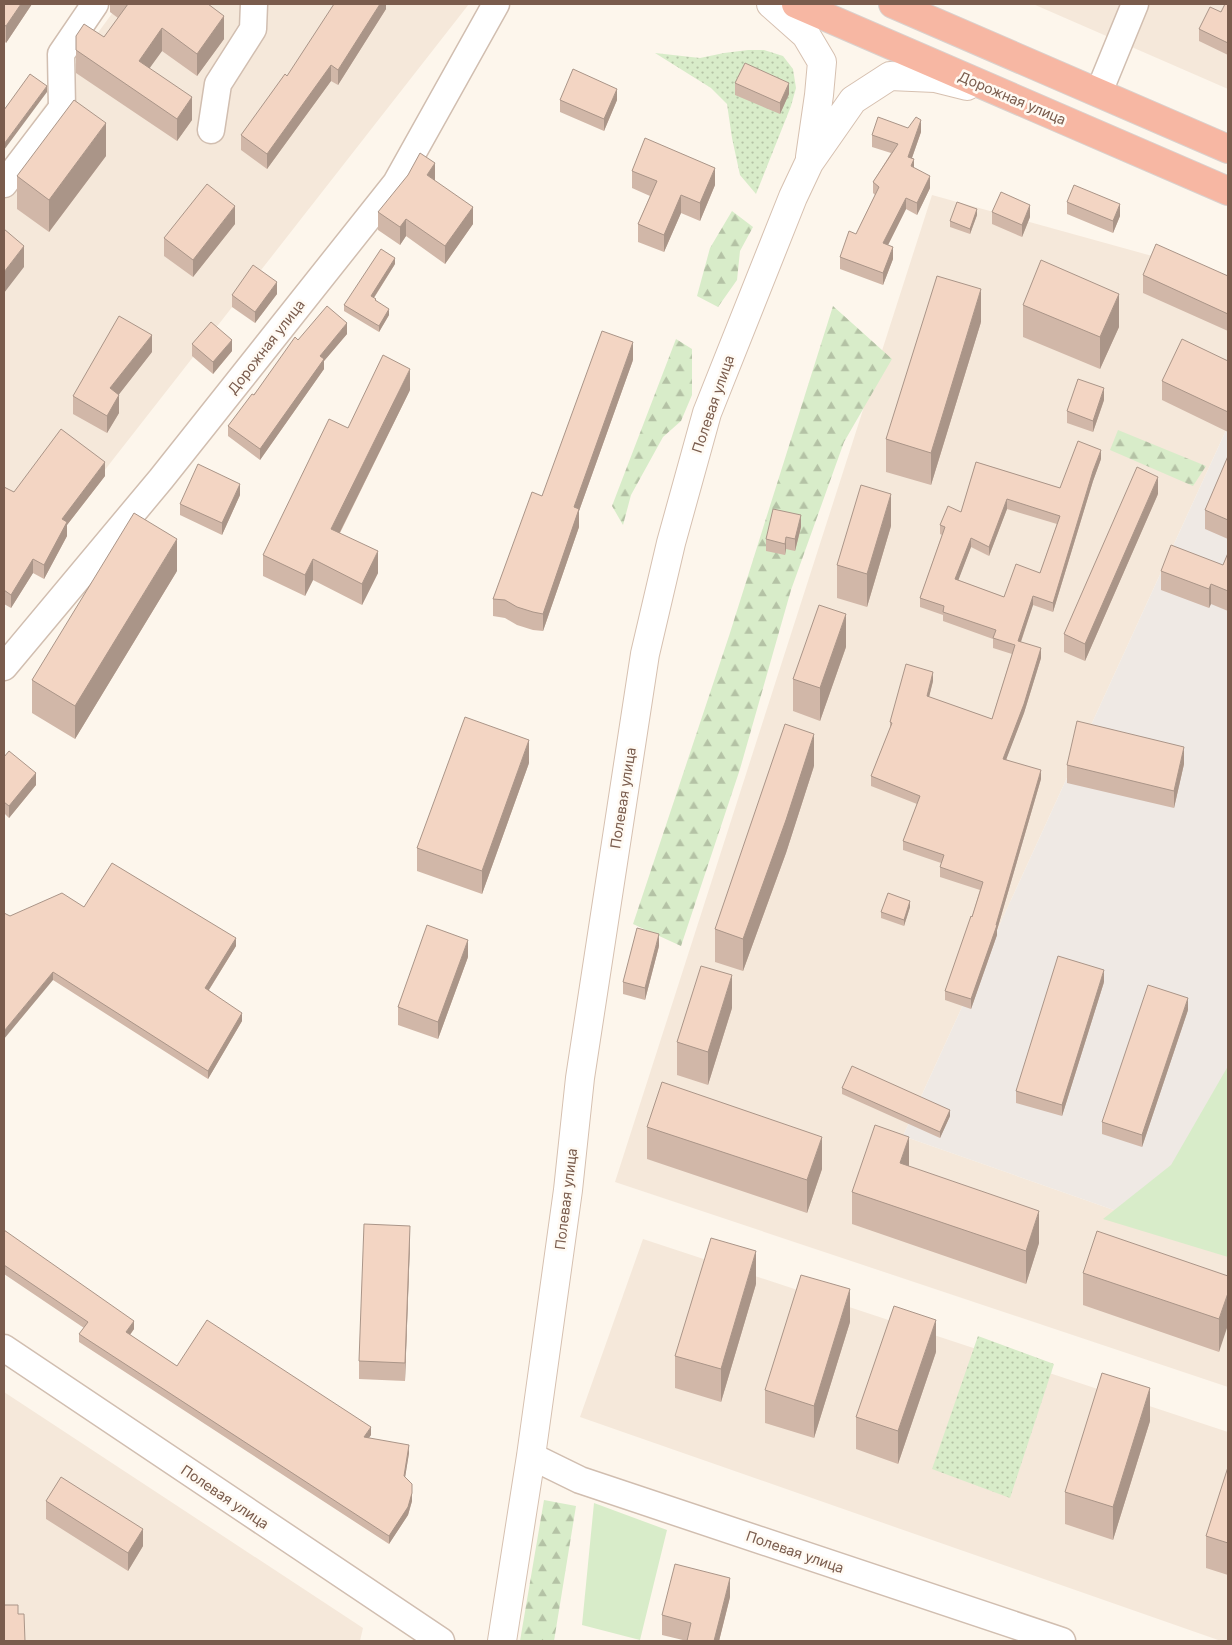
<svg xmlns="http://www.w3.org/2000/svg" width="1232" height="1645" viewBox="0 0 1232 1645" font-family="Inter,sans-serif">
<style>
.residential{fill:#f5e8da}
.industrial{fill:#efe9e4}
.grass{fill:url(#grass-dots)}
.forest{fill:url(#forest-firs)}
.park{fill:#d8ecc9}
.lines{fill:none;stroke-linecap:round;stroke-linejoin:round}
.street-casing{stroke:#d1beb0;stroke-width:29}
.secondary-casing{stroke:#d6c0b0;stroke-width:30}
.highway-casing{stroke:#dad1cd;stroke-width:30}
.street{stroke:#fff;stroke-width:26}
.secondary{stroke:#fff;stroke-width:28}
.highway{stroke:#f7b7a3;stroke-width:28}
.wall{fill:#d1b7a8;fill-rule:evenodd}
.shaded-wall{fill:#aa9588}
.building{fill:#f3d5c3;stroke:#aa9588;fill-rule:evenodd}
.labels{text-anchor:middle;stroke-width:5;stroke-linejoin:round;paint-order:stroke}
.street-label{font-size:14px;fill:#7a5c4d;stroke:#fffaf3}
</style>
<defs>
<pattern id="grass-dots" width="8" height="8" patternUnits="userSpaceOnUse" patternTransform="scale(1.25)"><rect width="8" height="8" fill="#d8ecc9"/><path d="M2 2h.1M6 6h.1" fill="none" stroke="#b4c2a5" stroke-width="1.8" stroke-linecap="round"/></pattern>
<pattern id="forest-firs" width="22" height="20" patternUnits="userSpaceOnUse" patternTransform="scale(1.25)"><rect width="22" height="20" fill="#d8ecc9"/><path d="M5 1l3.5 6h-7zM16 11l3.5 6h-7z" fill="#b4c2a5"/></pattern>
</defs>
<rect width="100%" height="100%" fill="#fdf6ec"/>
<path class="residential" d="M119,4h350l-465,595v-438z
M1033,4h195v85z
M932,195l296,82v149l-325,710 325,114v137l-613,-205z
M643,1239l585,193v209h-7l-641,-224z
M4,1392l359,236 -3,13h-356z"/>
<path class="industrial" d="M1228,426v824l-325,-114z"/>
<path class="grass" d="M748,50h16l19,6 10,13 3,19 -5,18 -35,88 -16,-19 -8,-37 -5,-34 -16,-16 -56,-35 45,5 24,-5z
M978,1336l76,28 -44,134 -78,-29z"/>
<path class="forest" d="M732,211l21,16 -13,24 -3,29 -19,27 -21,-11 13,-48z
M833,306l59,53 -48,83 -53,148 -51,179 -59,177 -48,-22 96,-288z
M676,339l16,10v46l-11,26 -18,16 -32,58 -8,30 -11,-19z
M1118,430l88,36 -13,20 -83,-36z
M544,1500l32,6 -22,135h-34z"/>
<path class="park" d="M1228,1066v191l-125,-38 68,-54z
M594,1503l73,27 -27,110 -58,-15z"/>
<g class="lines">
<defs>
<path id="street" d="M1099,92l36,-88
M211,130l7,-46 35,-55 1,-25
M4,184l58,-76 -1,-54 34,-50
M4,667l157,-188 235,-296 100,-179
M4,1348l437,293
M531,1456l49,24 482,161"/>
<path id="secondary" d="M771,4l35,31 16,27 -3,33 -9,62
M502,1641l29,-185 37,-266 12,-112 65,-424 26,-111 36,-130 86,-216 16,-34 44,-63 37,-24 45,2 32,8"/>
<path id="highway" d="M796,4l432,187
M893,4l335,145"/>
</defs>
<use href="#street" class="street-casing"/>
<use href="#secondary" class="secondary-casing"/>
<use href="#highway" class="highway-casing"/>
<use href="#street" class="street"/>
<use href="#secondary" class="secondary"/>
<use href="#highway" class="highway"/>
</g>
<path class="wall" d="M4,4h28l-26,39 -2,-2z
M110,4h98l16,35 -27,37 -35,-25 -13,17 43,52 -15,21 -101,-68v-37l28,1 14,-19 -8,-6z
M386,4v5l-48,76 -7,-4 -64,88 -26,-19v-15l46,-59z
M1228,4v51l-29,-14v-12l22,-17z
M735,83l54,11 -9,20 -45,-19z
M560,100h57l-13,31 -44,-19z
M908,128l13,4 -9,26 2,10 16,20 -13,27 -11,-6 -18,36 5,14 -10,26 -43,-16v-12l16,-23 19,-39 -2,-2v-11l18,-29 -19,-6v-12z
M106,156l-57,76 -32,-23v-33z
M632,171l83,14 -15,36 -19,-8 -17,39 -26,-10v-18l12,-28 -18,-8z
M435,181l38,43 -28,40 -39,-28 -6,9 -22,-15v-18z
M1067,202l53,14 -7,17 -46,-19z
M992,212l38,5 -8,20 -30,-13z
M977,215l-7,19 -20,-7v-6z
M235,224l-42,53 -29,-21v-18z
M395,264l-21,34 15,17 -10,17 -35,-21v-6z
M1143,275l85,1v55l-85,-38z
M277,294l-22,29 -23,-16v-12z
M1023,305l96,22 -19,42 -77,-32z
M981,322l-50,163 -45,-13v-33z
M347,334l-23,27v8l-64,91 -32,-24v-10l70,-86z
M192,344l40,7 -19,23 -21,-18z
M152,352l-34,43 1,18 -12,20 -34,-19v-18z
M633,360l-54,151v16l-36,104 -10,-1 -16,-5 -12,-7 -12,-2v-17l49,-103z
M1228,361v71l-66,-32v-19z
M410,390l-70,143 38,40 -16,32 -49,-25 -8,16 -42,-20v-21l85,-127z
M1104,400l-11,32 -26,-9v-12z
M1228,456v83l-23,-10v-19z
M1101,459l-8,22 -40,131 -20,-7 -12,37 20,16 -17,55 -18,46 35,20 -44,151v5l-26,74 -26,-9v-9l27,-74 8,-27 -40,-13v-10l1,-4 -38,-13v-9l14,-37 -46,-18v-10l19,-48v-6l43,-41 -4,16 63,22 20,-65 -19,-6v-9l-50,-18v-6l-23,-8v-9l22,-63 -2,-1v-9l21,-13 15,-50 84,26zM1007,509l50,15 -17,49 -36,24 -46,-17 13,-33 18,9z
M105,476l-38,49v11l-23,43 -11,-6 -22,35 -7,-4v-117l10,5z
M1158,494l-73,167 -21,-9v-18z
M240,495l-18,40 -42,-20v-11z
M891,526l-24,81 -30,-9v-33z
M801,527l-6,24 -9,-2 -1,6 -19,-4v-12z
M1228,553v58l-17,-7 -2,4 -48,-18v-19l62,-6z
M177,571l-102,168 -43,-26v-33z
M846,647l-26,74 -27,-10v-32z
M4,757l32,28 -27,33 -5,-5z
M529,763l-47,131 -65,-23v-23z
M1184,764l-10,44 -107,-25v-18z
M814,766l-28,87 -43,118 -28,-9v-33z
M84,907l152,39 -27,44 33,31 -34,58 -155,-99 -43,-64z
M910,907l-6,19 -23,-8v-6z
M659,946l-14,54 -22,-6v-12z
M468,957l-30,82 -40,-14v-18z
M1104,982l-42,134 -46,-13v-12z
M732,1008l-24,77 -31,-10v-33z
M1188,1010l-46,137 -40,-13v-12z
M842,1088l108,28 -10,22 -98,-44z
M647,1127l175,42 -15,44 -160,-54z
M909,1166l130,77 -13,41 -174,-60v-32z
M4,1230l130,99 -4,6 47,31 194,69 -3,3 41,15 -4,24 7,24 -4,14 -19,29 -310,-202v-8l5,-6 -80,-54z
M410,1243l-5,138 -46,-2v-18z
M1083,1273l145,3 -9,76 -136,-47z
M756,1284l-35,118 -46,-14v-32z
M850,1322l-36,116 -49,-15v-33z
M936,1352l-38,112 -42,-15v-32z
M1150,1421l-37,119 -48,-16v-32z
M1228,1467v108l-22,-7v-32z
M46,1501l97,45 -15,25 -82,-52z
M730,1597l-11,44h-32l-25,-6v-20z"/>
<path class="shaded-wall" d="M21,4h11l-26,39v-17z
M380,4h6v5l-48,76v-15z
M224,16v23l-27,37v-22z
M162,28v23l-23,32v-22z
M331,65v16l-64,88v-15z
M789,83v11l-9,20v-11z
M47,86v6l-43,58v-6z
M617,89v11l-13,31v-12z
M192,97v23l-15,21v-22z
M921,120v12l-13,37v-12z
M106,123v33l-57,76v-32z
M914,159v12l-3,-5z
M435,163v18l-8,-6z
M715,168v17l-15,36v-18z
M930,176v12l-13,27v-12z
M681,195v18l-17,39v-17z
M906,198v11l-23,46v-12z
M1120,204v12l-7,17v-12z
M1030,205v12l-8,20v-12z
M235,206v18l-42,53v-17z
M473,207v17l-28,40v-18z
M977,209v6l-7,19v-5z
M406,219v17l-6,9v-18z
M24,246v21l-20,26v-21z
M893,247v12l-10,26v-12z
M395,258v6l-24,38v-6z
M277,282v12l-22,29v-11z
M981,289v33l-50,163v-32z
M1119,294v33l-19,42v-32z
M389,309v6l-10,17v-6z
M347,323v11l-23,27v8l-64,91v-11l60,-93z
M152,335v17l-42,54v-18z
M232,340v11l-19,23v-12z
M633,342v18l-54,151v16l-36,104v-17l31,-107z
M410,369v21l-79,160v-21z
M1104,388v12l-11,32v-11z
M119,395v18l-12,20v-17z
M1101,450v9l-8,22 -40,131v-9l40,-132z
M105,462v14l-38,49v11l-23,43v-14l18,-46z
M1158,477v17l-73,167v-17z
M240,484v11l-18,40v-12z
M891,494v32l-24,81v-33z
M1007,499v10l-18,47v-9z
M801,515v12l-6,24v-12z
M786,537v12l-1,6v-11z
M971,538v9l-16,42v-10z
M177,539v32l-102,168v-33z
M378,551v22l-16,32v-21z
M33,559v14l-22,35v-13z
M313,559v21l-8,16v-21z
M1211,584v20l-2,4v-19z
M1033,596v9l-15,45v-9z
M846,614v33l-26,74v-33z
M1041,648v10l-17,55 -21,55v-9z
M933,672v9l-6,24v-9z
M814,734v32l-28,87 -43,118v-32z
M529,740v23l-47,131v-23z
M1184,747v17l-10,44v-17z
M1041,770v9l-44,151v5l-26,74v-10l25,-74z
M36,773v12l-27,33v-12z
M910,901v6l-6,19v-6z
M659,934v12l-14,54v-12z
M236,938v8l-31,50v-8z
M468,940v17l-30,82v-17z
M1104,970v12l-42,134v-11z
M53,972v8l-49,59v-8z
M732,975v33l-24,77v-33z
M1188,998v12l-46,137v-12z
M242,1013v8l-34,58v-8z
M950,1110v6l-10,22v-6z
M822,1137v32l-15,44v-33z
M909,1137v33l-9,-7z
M1039,1211v32l-13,41v-33z
M410,1226v17l-5,138v-18z
M756,1251v33l-35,118v-33z
M850,1289v33l-36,116v-32z
M1228,1293v32l-9,27v-33z
M936,1320v32l-38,112v-33z
M134,1321v8l-8,11v-8z
M1150,1388v33l-37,119v-33z
M371,1427v8l-7,10v-8z
M409,1445v8l-5,31v-8z
M412,1493v8l-4,14 -19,29v-8z
M143,1529v17l-15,25v-18z
M730,1578v19l-11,44h-5z"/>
<path class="building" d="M4,4h17l-15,22 -2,-1z
M128,4h80l16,12 -27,38 -35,-26 -23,33 53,36 -15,22 -101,-69v-14l8,-12 20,13z
M334,4h46l-42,66 -7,-5 -64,89 -26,-19 44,-61 2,2z
M1225,4h3v39l-29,-14 11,-22 11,5z
M745,63l44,20 -9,20 -45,-20z
M573,69l44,20 -13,30 -44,-19z
M30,74l17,12 -43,58v-34z
M74,100l32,23 -57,77 -32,-24z
M878,117l30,11 8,-11 5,3 -13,37 6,2 -3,7 19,10 -13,27 -11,-5 -23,45 10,4 -10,26 -43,-16 9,-26 7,3 23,-47 -6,-5 25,-38 -26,-9z
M645,138l70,30 -15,35 -19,-8 -17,40 -26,-11 19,-43 -25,-10z
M420,153l15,10 -8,12 46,32 -28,39 -39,-27 -6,8 -22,-15 30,-37z
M207,184l28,22 -42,54 -29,-22z
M1074,185l46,19 -7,17 -46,-19z
M1001,192l29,13 -8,20 -30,-13z
M957,202l20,7 -7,20 -20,-8z
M4,229l20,17 -20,26z
M1156,244l72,32v38l-85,-39z
M381,249l14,9 -24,38 5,3 -1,1 14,9 -10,17 -35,-21z
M1041,260l78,34 -19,43 -77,-32z
M253,265l24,17 -22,30 -23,-17z
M937,276l44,13 -50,164 -45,-14z
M327,306l20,17 -27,33 4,3 -64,90 -32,-23 24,-32 2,1 41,-58 3,3z
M119,316l33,19 -42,53 9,7 -12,21 -34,-20z
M211,322l21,18 -19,22 -21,-18z
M602,331l31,11 -59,165 5,2 -36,105 -10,-2 -16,-5 -12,-7 -12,-1 39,-107 10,4z
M1182,339l46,22v51l-66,-31z
M383,355l27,14 -79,160 47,22 -16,33 -49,-25 -8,16 -42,-20 66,-136 19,9z
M1078,379l26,9 -11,33 -26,-10z
M61,429l44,33 -43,57 5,3 -23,43 -11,-6 -22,36 -7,-5v-103l10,5z
M1078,441l23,9 -8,21 -40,132 -20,-7 -15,45 23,7 -17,56 -21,55 38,11 -45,155h1l-26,74 -26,-8 26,-75 1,1 11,-35 -43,-15 4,-12 -41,-14 17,-45 -49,-20 21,-53 -2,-1 16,-58 27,8 -6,24 65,23 23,-74 -22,-7 3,-8 -53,-18 1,-6 -24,-8 25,-71 -5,-2 8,-19 13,6 15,-50 84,26zM1007,499l53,17 -20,57 -24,-9 -12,33 -49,-18 16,-41 18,9z
M1228,456v64l-23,-10z
M198,464l42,20 -18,39 -42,-19z
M1137,467l21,10 -73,167 -21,-10z
M861,485l30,9 -24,80 -30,-9z
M773,509l28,6 -6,24 -9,-2 -1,7 -19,-5z
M134,513l43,26 -102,167 -43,-26z
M1171,545l52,20 5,-12v38l-17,-7 -2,5 -48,-18z
M819,605l27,9 -26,74 -27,-9z
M465,717l64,23 -47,131 -65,-23z
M1077,721l107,26 -10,44 -107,-26z
M785,724l29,10 -28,86 -43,119 -28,-10z
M9,751l27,22 -27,33 -5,-4v-45z
M112,863l124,75 -31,50 37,25 -34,58 -155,-99 -49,59v-118l6,3 52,-23 22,14z
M888,893l22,8 -6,19 -23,-8z
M427,925l41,15 -30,82 -40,-15z
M637,928l22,6 -14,54 -22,-6z
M1058,956l46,14 -42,135 -46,-14z
M701,966l31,9 -24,77 -31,-10z
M1148,985l40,13 -46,137 -40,-13z
M852,1066l98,44 -10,22 -98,-44z
M662,1082l160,55 -15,43 -160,-53z
M875,1125l34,12 -9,26 139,48 -13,40 -174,-59z
M364,1224l46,2 -5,137 -46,-2z
M4,1230l130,91 -8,11 51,34 30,-46 164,107 -7,10 45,8 -5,31 8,8v9l-4,14 -19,29 -310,-202 9,-12 -84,-57z
M1097,1231l131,45v17l-9,26 -136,-46z
M711,1238l45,13 -35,118 -46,-13z
M801,1275l49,14 -36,117 -49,-16z
M894,1306l42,14 -38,111 -42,-14z
M1102,1373l48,15 -37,119 -48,-15z
M1228,1467v76l-22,-7z
M61,1477l82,52 -15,24 -82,-52z
M675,1564l55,14 -16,63h-27l4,-18 -29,-8z
M4,1605h14v9h6l1,27h-21z"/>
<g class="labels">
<g class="street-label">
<text transform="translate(1012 98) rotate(23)" y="5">Дорожная улица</text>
<text transform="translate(266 347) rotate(-52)" y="5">Дорожная улица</text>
<text transform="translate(713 404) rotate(-71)" y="5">Полевая улица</text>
<text transform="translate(623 798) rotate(-81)" y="5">Полевая улица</text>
<text transform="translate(566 1199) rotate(-83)" y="5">Полевая улица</text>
<text transform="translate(225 1497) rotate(34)" y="5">Полевая улица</text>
<text transform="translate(795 1552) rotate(19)" y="5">Полевая улица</text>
</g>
</g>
<rect width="1232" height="1645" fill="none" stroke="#7a5c4d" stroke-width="10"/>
</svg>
